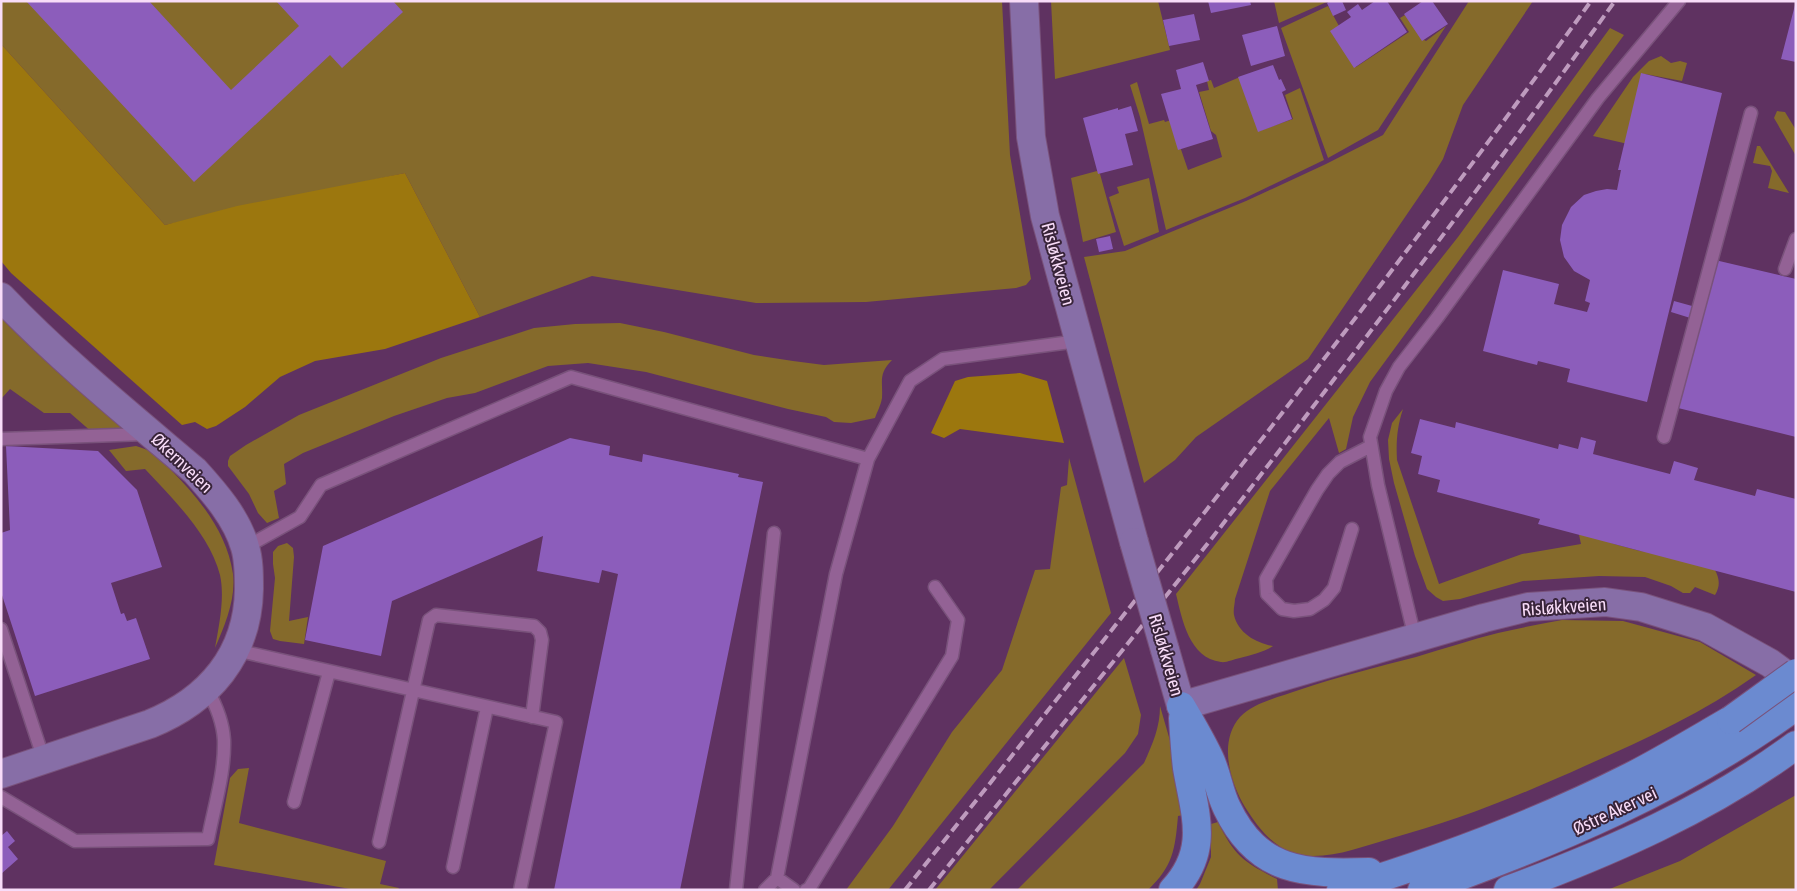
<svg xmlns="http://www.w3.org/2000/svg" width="1797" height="891" viewBox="0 0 1797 891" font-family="'Asap Condensed',sans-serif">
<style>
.green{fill:#856a2b}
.forest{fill:#9c770e}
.building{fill:#8c5dbb}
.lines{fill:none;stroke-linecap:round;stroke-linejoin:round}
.lane-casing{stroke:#79527b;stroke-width:15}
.secondary-casing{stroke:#79527b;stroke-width:30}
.highway-casing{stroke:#79527b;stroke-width:30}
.lane{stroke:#936295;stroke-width:12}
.secondary{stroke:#876ea7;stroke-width:28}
.highway{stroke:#6b8ad0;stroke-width:28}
.rail{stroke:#be9bbe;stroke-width:4;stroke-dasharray:10 5;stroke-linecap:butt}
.secondary-bridge-casing{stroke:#79527b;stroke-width:30;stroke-linecap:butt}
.highway-bridge-casing{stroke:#79527b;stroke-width:30;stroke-linecap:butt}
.secondary-bridge{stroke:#876ea7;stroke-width:28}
.highway-bridge{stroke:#6b8ad0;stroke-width:28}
.labels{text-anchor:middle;stroke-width:4;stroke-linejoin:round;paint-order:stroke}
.street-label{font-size:18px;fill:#f8dcf8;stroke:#382439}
</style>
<rect width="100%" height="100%" fill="#5f3261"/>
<path class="green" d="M1,1h1001l8,154 21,124 -5,6 -10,3 -150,14 -110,1 -164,-27 -112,41 -75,-144 -240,52 -164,-181z
M1051,1h107l12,49 -115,29z
M1274,1h55l-50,22z
M1469,1h64l-70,104 -20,54 -14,23 -121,177 -112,78 -21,23 -31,23 -60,-226 41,-6 121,-50 80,-37 57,-29z
M1328,6l11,20 -6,5 23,36 53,-35 -9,-14 5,-3 19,25 2,1 20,-15 -68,104 -50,28 -47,-130z
M1610,28l14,7 -254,347 -17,35 -7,32 -7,4 -10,-35 -59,73 -35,108c0,4 -2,11 -1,16 4,18 22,28 39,31 -9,6 -23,9 -33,12 -6,1 -14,5 -19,4 -32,-4 -39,-43 -45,-68l282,-357z
M1661,56l10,7 9,-2 7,2 -5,18 -37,-7 -17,70 -35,-8 40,-59 16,-16z
M1240,77l19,54 34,-12 -8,-24 15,-7 24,72 -79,38 -79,32 -26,-113 -10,-32 7,-3 12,42 15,-4 1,2 6,-2 17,50 34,-13 -6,-22 -5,-4 -12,-39 10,-2 -2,-9 4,-1 3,8z
M1777,111l8,1 11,18v26l-22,-38z
M1757,146h3l29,47 -21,-5 4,-17 -2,-5 -17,-3z
M1097,171l3,3 16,58 -33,10 -12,-64z
M1149,178l10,54 -35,14 -15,-49 10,-4 -2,-6z
M1,317h6l114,108 -1,4 -27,4 -23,-20h-26l-34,-24 -9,10z
M620,323l44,9 90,23 39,6 31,4 68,-5c-14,14 -9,21 -10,38 -1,7 -5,14 -7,20l-24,5 -17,-1 -8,-5 -38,-8 -142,-37 -58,-9 -40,3 -73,27 -28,5 -53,18 -91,37 -19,11 2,20 -12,7 5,27 -12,5 -9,-10 -9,-19 -21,-28v-5l2,-5 16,-11 53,-30 142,-57 93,-30 41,-4z
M1403,409c-6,18 -7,33 -6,51l42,124 83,-30 59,-10 -3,-14 36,14 26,7 23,2 52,17c5,10 5,16 0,25l-20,-8 -5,6h-7l-12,-7 -26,-9 -46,-1 -76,5 -63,18 -17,2 -7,-4 -9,-8 -12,-33 -21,-73 -5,-24 -1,-19 4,-17z
M136,446c6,2 13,4 18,7 6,4 11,11 16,16 29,29 57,63 63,105 3,25 -8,51 -18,74 4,-23 10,-50 5,-73 -10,-40 -48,-77 -75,-106l-19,2 -17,-21z
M1069,458l42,155 -223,277h-42l47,-64 59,-94 50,-62 33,-100 15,-1 11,-82 6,-2z
M287,543l6,5 1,9 -5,64 19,-4 -4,27 -24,-3 -7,-2 -3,-8 5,-53 -2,-14v-12l5,-6z
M1562,620l61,1 77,21 56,33c-52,37 -110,64 -169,90 -66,30 -128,55 -198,74 -25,7 -52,18 -79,17 -31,-1 -50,-25 -65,-49 -15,-25 -27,-65 -5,-90 14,-15 40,-20 59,-27 38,-13 78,-23 117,-33 27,-8 54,-17 82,-24 21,-5 43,-9 64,-13z
M1124,658l17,57 -3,19 -13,19 -136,137h-54z
M1160,706l13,45 10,64 -5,1c-3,34 -5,50 -30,74h-131l127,-127c9,-20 16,-36 16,-57z
M249,768l-10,55 147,38 -6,23 19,4 -1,2h-42l-142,-25 16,-87 8,-9z
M1796,795v95h-189l73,-29z
M1218,822c17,35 26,40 59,57l1,11h-82l4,-6 11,-27v-33z"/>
<path class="forest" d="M1,44l164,181 72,-19 168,-33 75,144 -95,32 -70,12 -35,16 -35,30 -29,19 -9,3 -12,-7 -13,3 -171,-152 -10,-12z
M1020,373l27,8 17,62 -104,-14 -16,9 -13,-5 24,-52 13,-4z"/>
<path class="building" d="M26,1h123l82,89 68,-64 -23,-25h117l10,11 -61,56 -12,-13 -136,127z
M1208,1h42l1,4 -40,8z
M1330,1h12l4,9 -13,6 -6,-13z
M1375,1h12l20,31 -53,36 -24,-37 21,-14 -4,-5 11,-8 4,6z
M1423,1h9l16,23 -26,17 -18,-27z
M1795,5h1v57l-15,-3z
M1194,14l6,26 -31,6 -6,-26z
M1277,26l8,30 -34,10 -9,-31z
M1203,62l6,19 -13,4 17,54 -35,11 -17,-56 20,-5 -5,-19z
M1273,65l6,15 2,-1 5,11 -4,2 10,27 -34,13 -20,-55z
M1641,73l81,20 -75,309 -80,-20 3,-13 -32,-8 -1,4 -54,-14 20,-81 56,14 -5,20 33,8 3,-9 -5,-2 5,-21 -16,-9 -10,-14 -4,-17 2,-15 9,-18 13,-12 12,-4 11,-2 10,1 4,-20h-3z
M1131,106l7,25 -13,3 8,31 -35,9 -15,-56 35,-10v2z
M1110,236l3,13 -14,3 -3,-13z
M1715,260l81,19v158l-118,-29 22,-87 -29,-9 3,-11 29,8z
M1420,419l35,9 1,-6 102,27 1,-5 19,5 3,-12 15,4 -3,13 77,20 4,-13 24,7 -4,12 61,16 2,-7 39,10v93l-258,-68 2,-5 -103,-27 3,-12 -22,-6 4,-18 -11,-3z
M570,438l40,8 -1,9 33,7 1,-8 96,20 -1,3 25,5 -83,408h-126l64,-316 -16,-4 -3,13 -62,-12 6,-35 -151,65 -11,55 -76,-16 18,-94z
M6,446l92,5 39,39 25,77 -51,16 10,31 3,-1 3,8 9,-3 14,41 -115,37 -34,-104v-59l9,-3z
M7,831l8,10 -7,6 10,12 -17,15v-38z"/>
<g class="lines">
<defs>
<path id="lane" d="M1785,269l11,-30
M1664,437l87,-324
M1,439l145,-5
M1352,529l-18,59 -10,12 -14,9 -16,2 -12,-2 -15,-15 -1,-15 51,-89 11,-16 12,-12 31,-16
M246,547l54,-30 21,-32 250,-108 297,82 42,-78 33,-22 135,-18
M1,629l43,131
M1415,638l-37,-153 -8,-48 16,-46 13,-24 38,-49 161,-220 81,-97
M235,650l321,72 -36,168
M1,797l74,44 133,-2c6,-32 17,-66 16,-99 -1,-18 -8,-35 -17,-51
M294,802l35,-130
M379,842l50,-222 7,-5 98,11 6,6 2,8 -10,77
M453,867l34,-160
M777,878l17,12
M736,890l38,-357
M765,890l12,-12 59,-304 32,-115
M806,890l3,-1 143,-233 6,-36 -23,-33"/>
<path id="secondary" d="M1024,1l7,136 14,79 89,326
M1,297c60,63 128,118 194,174 19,21 42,47 50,76 4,13 4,28 4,42 -1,66 -40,111 -99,135l-149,50
M1165,650l16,56 303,-88 44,-11 77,-5 36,5 64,20 65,36 26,19"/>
<path id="highway" d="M1181,706c10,17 20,34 28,51 8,16 10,35 18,51 31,65 78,66 142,64
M1173,890c37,-40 22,-75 14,-122 -2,-16 -3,-34 -4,-50
M1341,890c99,-30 198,-67 291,-114 33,-17 66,-37 99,-56
M1422,890c131,-47 260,-101 374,-184
M1508,890c100,-37 202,-81 288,-145"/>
</defs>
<use href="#lane" class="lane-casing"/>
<use href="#secondary" class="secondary-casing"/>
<use href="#highway" class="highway-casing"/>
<use href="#lane" class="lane"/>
<use href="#secondary" class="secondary"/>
<use href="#highway" class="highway"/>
<path class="rail" d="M905,890c233,-293 468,-585 686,-889
M929,890c94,-118 190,-234 283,-352 137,-177 272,-355 403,-537"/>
<defs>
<path id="secondary-bridge" d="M1134,542l31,108"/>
<path id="highway-bridge" d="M1731,720l65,-47"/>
</defs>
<use href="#secondary-bridge" class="secondary-bridge-casing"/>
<use href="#highway-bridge" class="highway-bridge-casing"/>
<use href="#secondary-bridge" class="secondary-bridge"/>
<use href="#highway-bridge" class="highway-bridge"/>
</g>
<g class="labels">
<g class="street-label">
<text transform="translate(1058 264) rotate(75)" y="6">Risløkkveien</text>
<text transform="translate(182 463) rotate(44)" y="6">Økernveien</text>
<text transform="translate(1564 607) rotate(-4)" y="6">Risløkkveien</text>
<text transform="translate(1166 655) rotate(74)" y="6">Risløkkveien</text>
<text transform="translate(1615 811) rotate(-25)" y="6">Østre Aker vei</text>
</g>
</g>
<rect width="1797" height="891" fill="none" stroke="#f8dcf8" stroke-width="5"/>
</svg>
